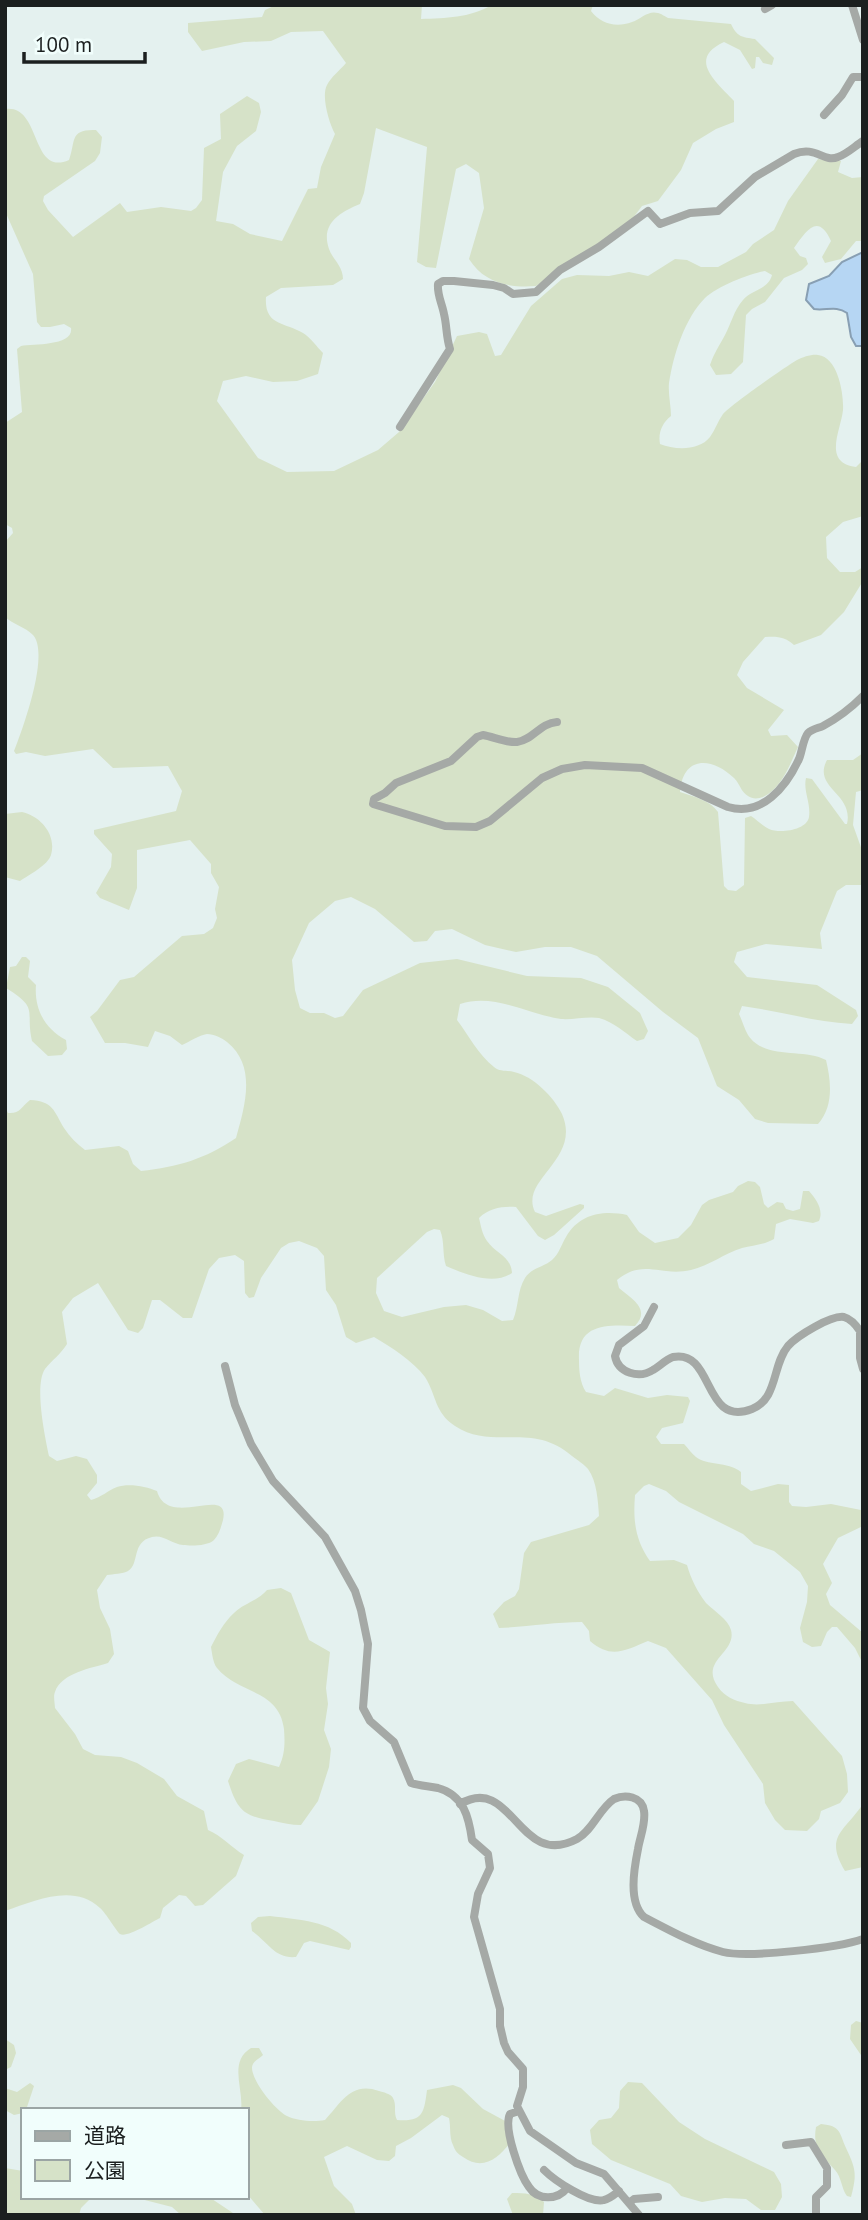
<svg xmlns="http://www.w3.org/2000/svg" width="868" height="2220" viewBox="0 0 868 2220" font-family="'PT Sans','Noto Sans JP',sans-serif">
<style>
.green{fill:#d6e2c8}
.water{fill:#b6d6f3;stroke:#889fb3;stroke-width:2}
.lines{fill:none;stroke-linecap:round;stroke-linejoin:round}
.street{stroke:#a5a9a6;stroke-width:8}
</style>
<rect width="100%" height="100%" fill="#e4f1ef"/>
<path class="green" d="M276,5h146l-1,14c25,-1 48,-1 71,-14h101l-2,6c10,13 25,17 41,11 9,-3 16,-12 26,-9 2,0 8,4 10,5l63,6c6,13 11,13 24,15l19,19 -2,7 -9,-2 -4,-6h-3l-1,11 -3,1 -12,-19 -16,-8c-37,17 -8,40 10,59v21l-18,7 -23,14 -12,27 -23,31 -16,5 -12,16 -94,64c-27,2 -52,-3 -67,-27l15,-51 -5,-35 -13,-9 -10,5 -20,99 -10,-1 -9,-5 10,-115 -51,-19 -12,65 -4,11c-19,8 -40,19 -31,45 4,11 14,17 14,30l-10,6 -52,3 -15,9c-2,29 19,25 37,36 7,4 14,14 20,20l-5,21 -21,7 -24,1 -27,-6 -23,5 -6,20 41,57 29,14 47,-1 44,-21 21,-18 36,-50 22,-46 22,-4 8,2 8,22 6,-1 30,-49 31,-27 15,-4 32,1 20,-4 19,4 27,-17 12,1 14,7h17l28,-15 7,-8 21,-14 14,-29 30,-42 23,2 -3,11 14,6 11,-1v64h-7l-15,18 -16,4 -3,-6 9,-16c-13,-29 -25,-10 -37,7l6,8 6,2 2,6 -6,6 -18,8 -19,24 -13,7 -6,6 -3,47 -12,12 -15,1 -6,-10c4,-12 9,-19 15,-30 6,-11 9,-25 18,-35 8,-10 25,-10 29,-25l-7,-4c-15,2 -49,16 -60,27 -20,20 -32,57 -36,85 -1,11 2,23 2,33 -9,7 -13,17 -11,28 15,6 39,7 50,-7 5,-7 8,-16 13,-23 8,-9 62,-47 74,-54 6,-3 15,-6 21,-5 20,2 26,39 25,55 -2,20 -21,53 13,57l7,-7v56l-20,6 -17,15 1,21 13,14h15l8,-5v14l-19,31 -23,23 -27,10c-9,-8 -16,-9 -29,-8l-22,25 -6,13 10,13 37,22 -16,20 3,6 16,-1 11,12c-8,17 -16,41 -35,50 -5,2 -11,2 -15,-1 -7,-4 -8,-12 -14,-18 -22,-21 -51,-23 -54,14 14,5 30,8 38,20l6,74 4,4 8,1 8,-6 1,-67 6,-2c6,4 12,10 18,13 11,5 38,1 40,-12 2,-14 -6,-26 -3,-39l6,1 33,45h2c7,-31 -35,-36 -20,-64h26l10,-7v37l-7,2 -3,33 10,28v32h-17l-9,6 -17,42 2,16 -56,-5 -29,8 -3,10 13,15 70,8 39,25 2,6 -6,8c-37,-2 -73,-13 -110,-18l-3,8c3,6 5,14 9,21 16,25 55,13 78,25 5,21 8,46 -8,64l-50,-1 -13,-4 -16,-19 -22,-14 -19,-48 -35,-26 -66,-56 -26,-9h-26l-29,5 -31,-7 -33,-16 -17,2 -8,10 -13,1 -39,-33 -24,-12 -16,4 -26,22 -17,37 3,30 5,18 10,5h14l11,5 8,-2 20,-26 57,-27 37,-4 70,17 54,2 27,9 32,26 8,18 -4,8 -7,2c-12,-8 -23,-19 -38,-23 -11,-2 -26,2 -38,1 -34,-5 -66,-26 -101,-15l-3,16c12,16 21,34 37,47 5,5 13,3 20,5 19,4 40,25 48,42 20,46 -43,65 -27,98l11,4 34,-12 4,1v3l-30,27 -9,5 -7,-4 -22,-29c-13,-1 -27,1 -37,11 2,8 3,16 8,23 9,13 24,15 25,32 -19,13 -47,1 -66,-7 -4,-12 -1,-24 -6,-36l-6,-1 -7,3 -50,46 -1,15 8,18 18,6 42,-10 22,-2 17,5 19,11 11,-1c6,-14 4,-29 12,-42 6,-10 19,-11 27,-18 7,-6 9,-15 14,-23 13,-23 37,-27 61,-22l12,17 16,11 23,-5 13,-13 11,-20 7,-5 24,-8 5,-6 10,-5 7,1 5,5 4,17 4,4 9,-6 6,1 3,6 7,2 7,-2 3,-18h6c7,8 15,19 10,30l-6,2 -23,-4 -14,5 -2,15c-10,6 -21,6 -32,9 -17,5 -33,18 -51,22 -31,7 -47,-12 -74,10l2,8c13,11 32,21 16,38 -27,-1 -58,-3 -56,34 0,11 1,23 7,32l18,4 11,-8 33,10 19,-3 21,2 2,4 -7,22 -21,5 -6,9 5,7h23c4,4 8,10 12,13 11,9 31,4 45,15v12l10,7 27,-7 11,1v17l3,4 14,1 25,-3 30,6 2,16 -25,12 -15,26 9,19 -6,11 4,11 33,28v31l-8,-16 -18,-21h-5l-5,5 -6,14 -9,1 -9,-5 -3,-14 7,-26 1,-16 -8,-14 -26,-21 -20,-7 -11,-10 -64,-32 -13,-11 -17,-7 -5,2 -9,9c-2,25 0,45 15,66l24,-1 13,5c4,14 10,26 19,38 8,8 22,16 25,27 6,23 -32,30 -13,57 6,9 17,14 27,16 15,4 32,-2 48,-2l49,55 5,18 1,18 -8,11 -19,8 -2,8 -12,12 -22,-1 -10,-10 -10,-17 -2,-19 -39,-59 -12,-25 -46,-52 -18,-7c-24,10 -37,18 -58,0l-1,-10 -7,-9c-28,0 -55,5 -83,6l-6,-14 11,-12 11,-6 4,-7 5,-36 7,-11 58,-17 10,-9c-1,-14 -2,-35 -11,-47 -4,-5 -11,-9 -16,-13 -40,-35 -79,-5 -117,-30 -21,-14 -18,-30 -30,-49 -12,-16 -34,-30 -51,-40l-18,6 -10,-6 -10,-32 -10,-15 -2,-34 -7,-8 -18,-7 -10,2 -8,5 -20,30 -7,19 -5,1 -4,-5 -1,-32 -9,-6 -16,3 -10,11 -17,49h-9l-23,-18h-8l-9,28 -5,5 -10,-3 -30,-47 -25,15 -11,14 5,32c-6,10 -15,16 -22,25 -11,16 0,68 4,87l8,5 19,-5 11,3 10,16v8l-10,12 4,5c11,-3 16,-9 26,-13 11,-4 29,-1 40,4 11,39 74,-8 66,29 -2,7 -4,15 -9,20 -6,6 -23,6 -31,5 -11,-1 -20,-11 -31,-8 -21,5 -12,27 -24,34 -5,3 -15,3 -21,4l-10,15 3,18 10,21 4,25 -6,9c-16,5 -47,10 -53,29 -2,4 0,12 0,16l20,26 8,15 12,6 26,2 16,6 27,16 13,17 27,15 4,19c14,6 23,17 36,25l-8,21 -33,29 -8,1 -9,-10 -7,-1 -16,13 -3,10c-8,4 -33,20 -40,16 -3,-2 -14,-21 -20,-26 -27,-25 -65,-7 -95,3v-804l3,6c12,1 13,-6 22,-13 23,1 24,11 34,28 6,9 13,16 21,22l34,-4 9,5 5,13 8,7c37,-4 64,-12 95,-33 9,-32 21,-72 -9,-96 -5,-4 -13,-8 -20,-8 -8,1 -18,8 -25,11l-12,-9 -15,-5 -7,16 -23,-4h-20l-15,-26 7,-6 23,-31 14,-3 48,-41 22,-2 9,-6 4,-10 -2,-9 4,-22 -8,-14v-9l-21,-24 -53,10v38l-8,22 -29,-12 -4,-5 15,-26 1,-13 -18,-20v-4l82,-19 6,-20 -14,-25 -55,2 -20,-19 -48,7 -19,-4 -10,2 -2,-3c9,-23 36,-97 19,-116 -8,-8 -20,-11 -28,-18v-75l8,-9 -1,-5 -7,-4v-101l17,-11 -5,-63 4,-3c13,-2 53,0 50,-18l-7,-4 -14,3h-9l-4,-5 -4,-48 -28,-63v-102c37,-5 25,68 64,51 7,-19 0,-31 27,-30l6,7 -2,16 -5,8 -51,35 -1,5 5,9 25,27 47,-34 7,9 34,-5 30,4 5,-3 6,-8 2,-52 17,-9 -1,-25 27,-18 12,7 2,9 -5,19 -19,15 -14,26 -7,49 17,3 17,10 32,7 26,-52 9,-1 4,-21 14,-33c-6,-11 -14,-38 -8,-49 4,-8 13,-15 19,-22l-23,-32 -32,1 -20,9 -27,1 -42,9 -14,-19v-9l74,-6 3,-7z
M22,812c18,4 35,22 29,43 -3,10 -22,20 -31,26l-15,-4v-63z
M22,957h4l4,4 -2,16 8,8c-2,24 9,44 30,55l1,9 -5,6 -14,1 -16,-15c-7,-31 8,-32 -26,-53l4,-21 6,-1z
M281,1588l10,5 18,47 21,12 -4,36 2,16 -4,26 7,19 -2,18 -11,34 -17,24c-10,0 -18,-2 -27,-4 -30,-5 -36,-9 -46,-40l8,-17 13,-5 30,8c6,-13 6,-24 5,-38 -5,-40 -46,-35 -67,-61 -4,-5 -5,-15 -6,-21 6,-12 13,-25 23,-34 10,-10 24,-12 33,-23z
M863,1804v63l-18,4c-21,-35 -1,-39 18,-67z
M270,1916c30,4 59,4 81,27v4l-2,3 -39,-9 -6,2 -8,14c-21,2 -28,-15 -44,-26l-1,-8 7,-6z
M856,2021l7,2v35l-13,-19 1,-14z
M5,2039l9,6 2,8 -5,14 -6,3z
M251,2048h8l4,7c-4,4 -10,6 -11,12 -1,13 23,43 35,49 10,5 27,6 38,4 16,-17 26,-39 54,-29 4,1 12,3 14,7 4,7 0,14 4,22 26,2 27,-7 30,-30l26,-5 8,3 22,21 24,13 6,17c-13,18 -29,33 -50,18 -5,-3 -8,-6 -10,-12 -4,-8 -2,-18 -4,-27l-7,-3 -31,23 -15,8 -1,10 -6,5 -12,-1 -30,-14 -23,11 10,29 18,18 4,11h-91l-18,-21v-84h-6c3,-21 -13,-48 10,-62z
M628,2082l14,1 37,39 26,17 69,33 7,12 1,13 -7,13h-14l-15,-11 -21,-1 -23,4 -21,-6 -11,-12 -59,-24 -19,-16 -2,-14 9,-10 12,-2 8,-10 1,-17z
M30,2083l4,3 -8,24h-3v3l-9,2 -9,-5v-22l12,4z
M821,2124c20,2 18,8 25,24 10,21 11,26 5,49l-4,-1c-6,-8 -5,-18 -12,-26 -12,-14 -23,-21 -19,-43z
M5,2168l18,3v26h69l-11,11 -2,7h-74z
M512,2193c14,0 21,0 32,9l-1,13h-30l-6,-16z
M133,2197h76l27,18h-55l-9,-8z"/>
<path class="water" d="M863,252v94h-7l-5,-9 -4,-24c-11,-8 -21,-2 -33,-4l-8,-9 3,-16 20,-8 13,-14z"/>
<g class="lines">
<path class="street" d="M852,5l11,35
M765,9l7,-4
M824,115l18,-20 11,-18h10
M400,427l50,-78c-4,-12 -3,-23 -6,-35 -2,-11 -7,-19 -6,-30l5,-3h11l39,4 11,3 9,6 23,-2 24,-22 39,-23 49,-36 12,13 30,-11 28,-2 37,-34 39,-23c22,-9 29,9 44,3 9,-3 17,-11 25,-16
M557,722c-17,1 -24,18 -40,20 -11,1 -23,-5 -34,-7l-6,2 -26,24 -55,22 -11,10 -11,6 -1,5 72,22 31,1 14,-6 52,-43 20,-9 23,-4 57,3 86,39c34,10 58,-20 71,-48 3,-7 4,-20 9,-26 4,-4 11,-5 15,-7 15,-8 28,-18 40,-30
M654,1307l-10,19 -25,19 -4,11c3,17 24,23 38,14 7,-4 12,-10 20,-13 42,-8 29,71 79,52 26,-10 20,-44 36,-63 9,-10 43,-31 56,-29 7,2 12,8 16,14v27l3,11
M225,1366l10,39 16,39 22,37 52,56 30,54 6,19 7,34 -5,64 7,13 24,21 17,41c9,3 18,3 27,5 26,7 31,30 34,52l16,14 2,14 -12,26 -4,23 26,92v17l4,17 4,9 15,17v18l-6,19 13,25 46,32 28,11 35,41
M460,1804c53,-31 58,66 117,35 16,-9 22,-30 37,-40 11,-5 28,-3 30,12 2,12 -4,26 -6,38 -4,20 -10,53 6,68 25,13 52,28 79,35 25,6 115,-4 140,-13
M519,2111l-9,3c-7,14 10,61 19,73 9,14 29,13 38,1
M786,2145l25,-3 16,26v18l-11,11v18
M544,2170c10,10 45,34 60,30 6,-1 11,-6 15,-9
M629,2203l5,-4 24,-2"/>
</g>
<rect width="868" height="2220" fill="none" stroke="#1b1f1f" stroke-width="14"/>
<rect x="21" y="2108" width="228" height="91" fill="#f1fefc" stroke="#9ba5a4" stroke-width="2"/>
<rect x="35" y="2131" width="35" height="10" fill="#a5a9a6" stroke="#9ba5a4" stroke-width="2"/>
<text x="84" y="2143" font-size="21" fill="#1b1f1f">道路</text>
<rect x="35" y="2160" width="35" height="21" fill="#d6e2c8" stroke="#9ba5a4" stroke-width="2"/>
<text x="84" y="2178" font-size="21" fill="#1b1f1f">公園</text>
<path d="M24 52v10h121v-10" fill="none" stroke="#1b1f1f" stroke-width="3.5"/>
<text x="35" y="52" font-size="21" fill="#1b1f1f" stroke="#f1fefc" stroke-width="5" paint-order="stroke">100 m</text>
</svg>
